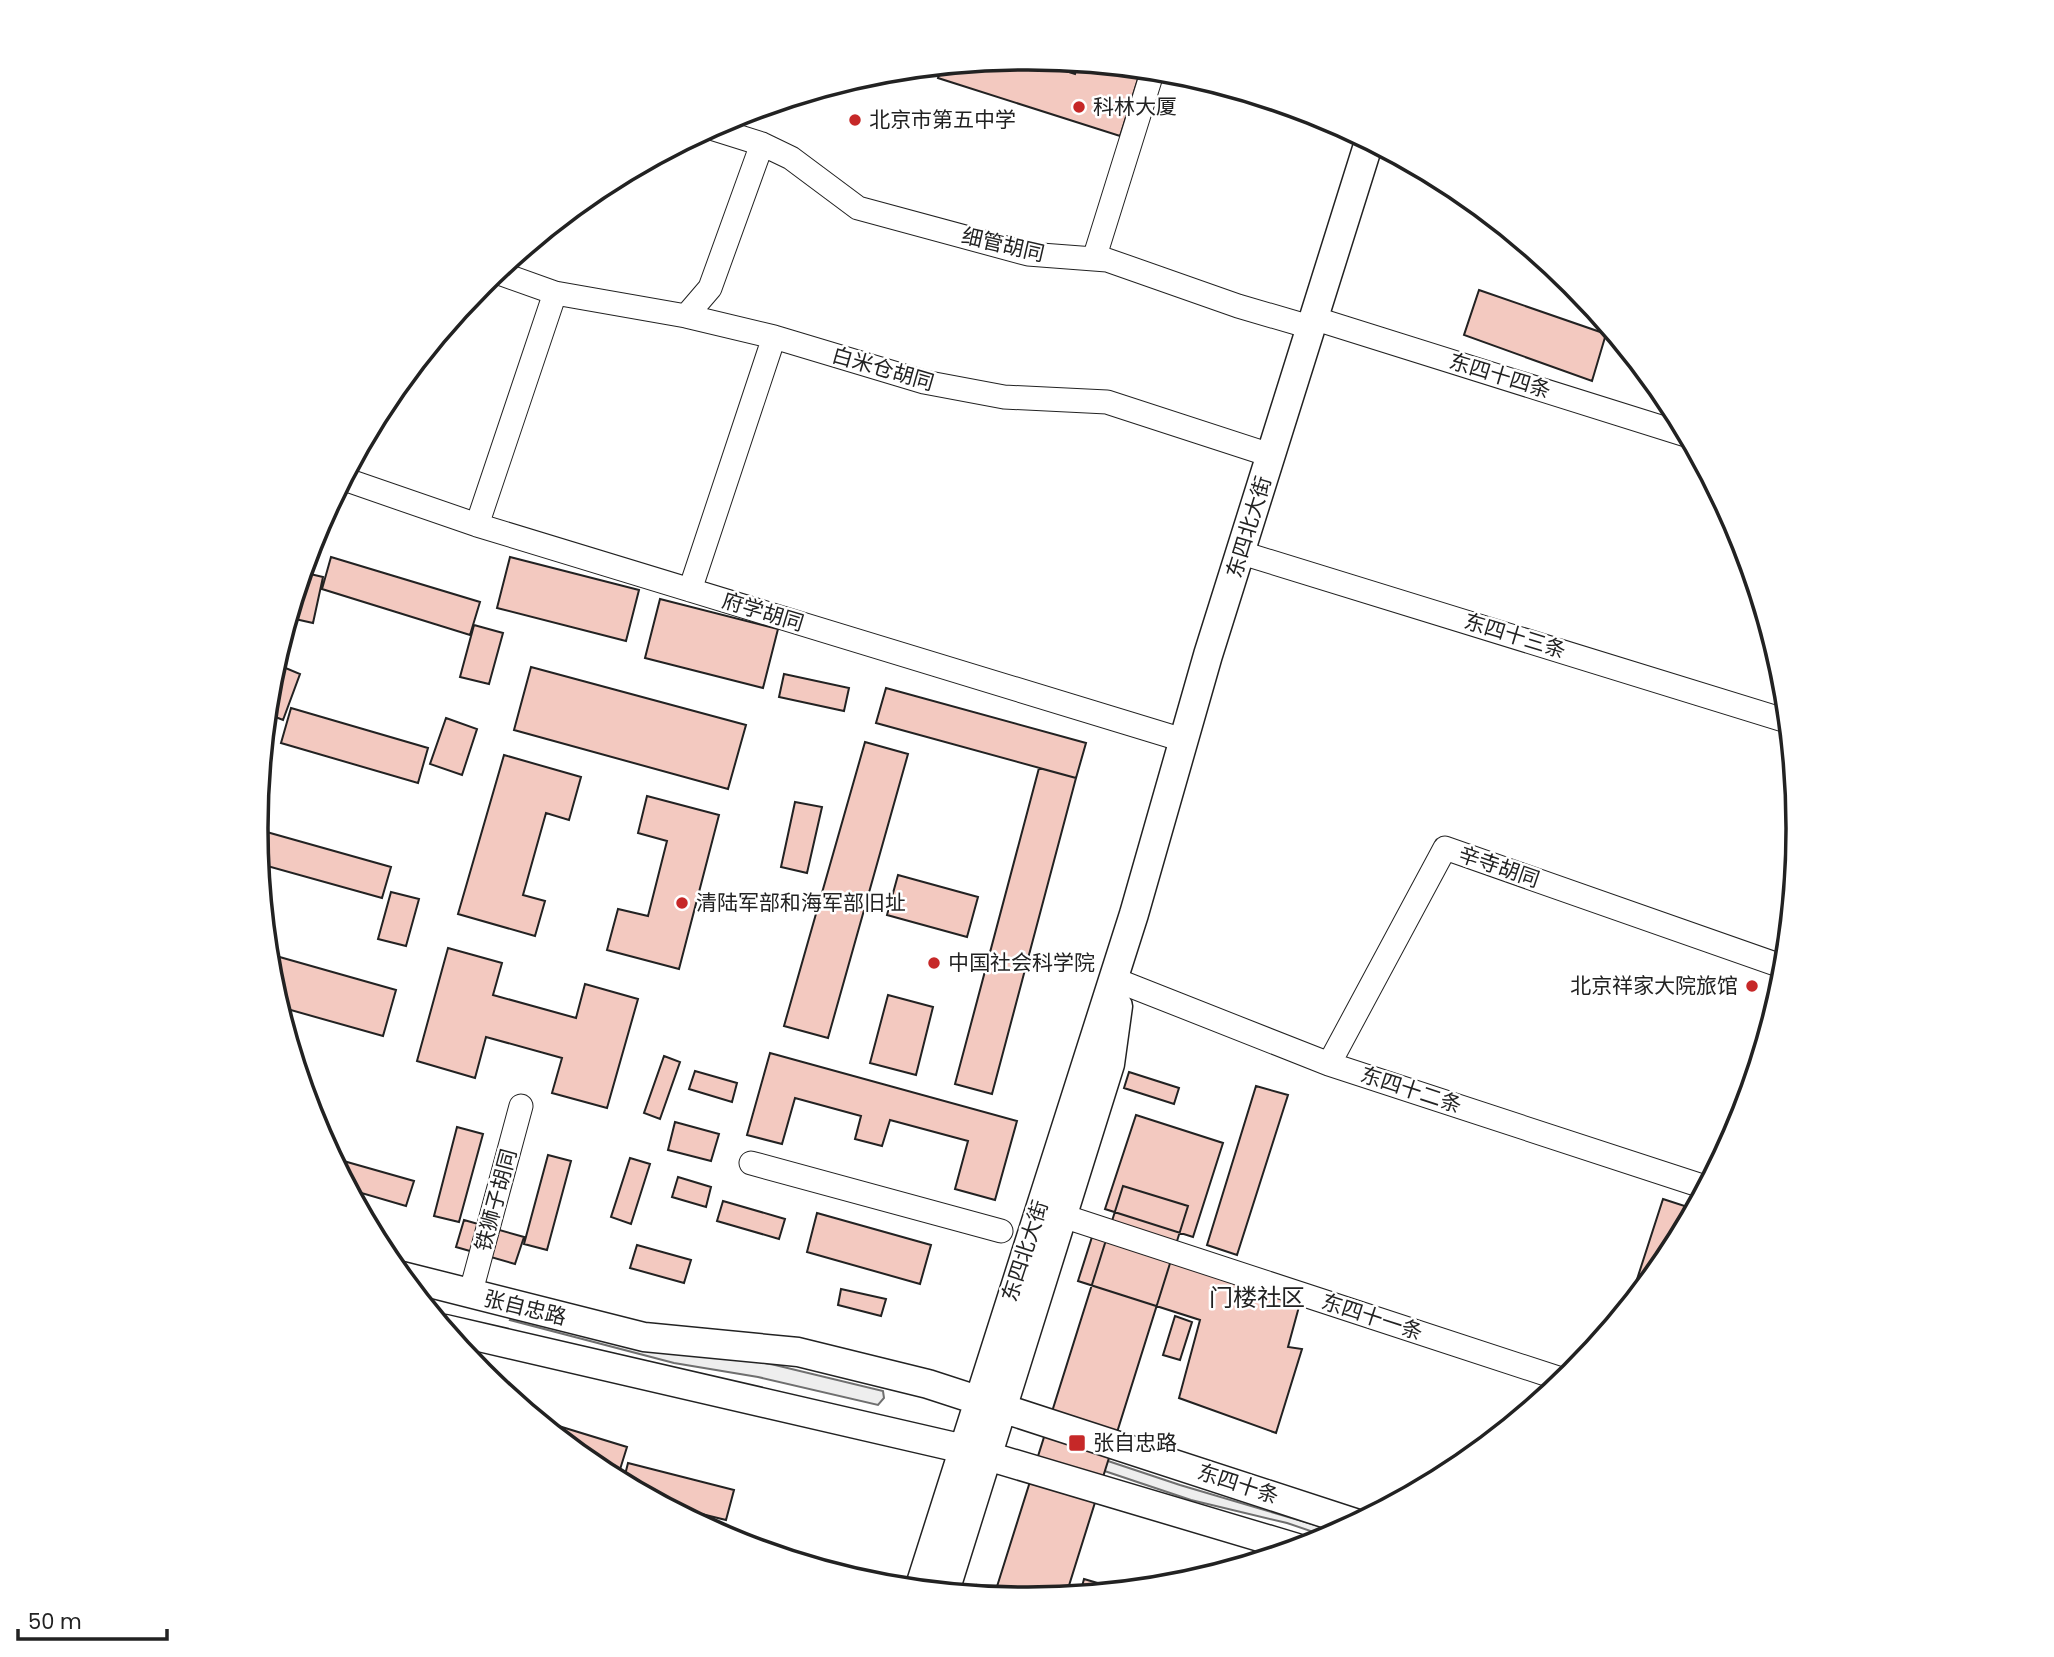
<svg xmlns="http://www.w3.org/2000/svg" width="2054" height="1657" viewBox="0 0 2054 1657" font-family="Poppins,'Noto Sans SC',sans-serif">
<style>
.green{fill:#eee;stroke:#6f6f6f;stroke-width:2}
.building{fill:#f3c9c0;stroke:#222;stroke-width:2}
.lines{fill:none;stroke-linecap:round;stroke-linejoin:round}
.minor-casing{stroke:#222;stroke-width:25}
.major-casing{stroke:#222;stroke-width:31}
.minor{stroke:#fff;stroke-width:23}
.major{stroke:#fff;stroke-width:28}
.poi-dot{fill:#c62828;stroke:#fff;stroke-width:2.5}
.labels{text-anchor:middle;stroke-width:5;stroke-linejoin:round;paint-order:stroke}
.poi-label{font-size:21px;fill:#222;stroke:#fff;text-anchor:start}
.street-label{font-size:21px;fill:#222;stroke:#fff}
.quarter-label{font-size:24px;fill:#222;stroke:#fff}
.rim{fill:none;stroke:#222;stroke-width:3.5}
</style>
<rect width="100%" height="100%" fill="#fff"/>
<path class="green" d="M513,1315l262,50 108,26 1,7 -6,7 -120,-28 -84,-14 -164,-43z
M1045,1440l135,45 159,47 -11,5 -41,-14 -96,-23 -149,-50z"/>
<path class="building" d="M1025,58l50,16 3,-11 63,6 -21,67 -182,-58 4,-12z
M1479,290l127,44 -14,47 -128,-46z
M331,557l149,45 -10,33 -148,-46z
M510,557l129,33 -13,51 -129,-33z
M306,573l17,4 -10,46 -18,-4z
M660,599l118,30 -15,59 -118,-30z
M474,625l29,8 -14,51 -29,-7z
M276,664l24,10 -17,46 -15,-6 3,-36z
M531,667l215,58 -18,64 -214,-59z
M784,674l65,14 -5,23 -65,-14z
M886,688l200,55 -10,35 -200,-55z
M291,708l137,40 -10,35 -137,-40z
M446,718l31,11 -15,46 -32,-11z
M865,742l43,12 -80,284 -44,-12z
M504,755l77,22 -12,43 -23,-7 -23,82 22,6 -10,35 -77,-22z
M1039,768l37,10 -84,316 -37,-10z
M647,796l72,19 -40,154 -72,-19 11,-41 30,7 19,-75 -29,-8z
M795,802l27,5 -15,66 -26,-6z
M256,829l135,38 -9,31 -122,-34z
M898,875l80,22 -11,40 -80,-22z
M391,892l28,7 -13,47 -28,-7z
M448,948l54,15 -9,32 83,23 9,-34 53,15 -31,109 -55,-15 10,-35 -76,-21 -11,41 -58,-17z
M269,954l127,36 -13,46 -103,-29 -9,-29z
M888,995l45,12 -17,68 -46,-12z
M770,1053l247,68 -22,79 -40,-11 13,-48 -78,-21 -8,26 -27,-7 6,-23 -66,-18 -13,46 -35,-9z
M664,1056l16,6 -20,57 -16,-6z
M695,1071l42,12 -5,19 -43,-13z
M1129,1072l50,16 -5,16 -50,-16z
M1256,1086l32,9 -51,160 -30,-10z
M1136,1115l87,28 -30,94 -88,-28z
M675,1122l44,12 -8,27 -43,-11z
M457,1127l26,7 -24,88 -25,-6z
M548,1155l23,6 -24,89 -23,-6z
M333,1158l81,23 -8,25 -55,-16z
M630,1158l20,6 -19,60 -20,-7z
M678,1177l33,10 -5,20 -34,-10z
M1123,1186l65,20 -122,389 -39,4 -33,-3z
M1663,1199l31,10 -26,48 -39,47z
M723,1201l62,18 -6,20 -62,-18z
M817,1213l114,32 -11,39 -113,-32z
M464,1220l60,17 -9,27 -59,-17z
M1092,1237l208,66 -12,44 14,2 -26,84 -97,-35 21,-78 -122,-39z
M637,1245l54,15 -7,23 -54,-15z
M841,1289l45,10 -5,17 -43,-11z
M1175,1316l17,6 -12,38 -17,-5z
M539,1420l88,27 -10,32 -19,-10z
M628,1463l106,27 -8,30 -61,-15 -42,-22z
M1084,1579l17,5 -2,8 -19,2z
M977,1585l34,13 -37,-4z"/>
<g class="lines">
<defs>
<path id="minor" d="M711,128l51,16 29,14 67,50 170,46 79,6 131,46 72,21
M1094,259l59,-189
M496,272l59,21 131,23 88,21 150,45 80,15 103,5 163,53
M686,316l24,-28 52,-144
M1313,318l373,117
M344,479l133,46 706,215
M477,525l78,-232
M1242,553l545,168
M690,590l84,-253
M1121,982l208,82 376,123
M1329,1064l116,-216 339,119
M751,1163l250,68
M1060,1215l504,165
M470,1295l51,-189"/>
<path id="major" d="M402,1276l242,61 154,15 130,32 427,139
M445,1329l519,120 333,99
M919,1589l215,-675 74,-259 161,-513
M945,1591l165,-527 8,-58"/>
</defs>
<use href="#minor" class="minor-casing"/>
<use href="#major" class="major-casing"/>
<use href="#minor" class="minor"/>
<use href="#major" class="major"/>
</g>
<g class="poi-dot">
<circle cx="1079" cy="107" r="7"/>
<circle cx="855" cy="120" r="7"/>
<circle cx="682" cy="903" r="7"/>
<circle cx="934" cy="963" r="7"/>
<circle cx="1752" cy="986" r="7"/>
<rect x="1068" y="1434" width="18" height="18" rx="3.5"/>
</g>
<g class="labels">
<g class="poi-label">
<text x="1093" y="114">科林大厦</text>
<text x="869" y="127">北京市第五中学</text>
<text x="696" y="910">清陆军部和海军部旧址</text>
<text x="948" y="970">中国社会科学院</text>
<text x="1738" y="993" text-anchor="end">北京祥家大院旅馆</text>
<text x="1093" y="1450">张自忠路</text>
</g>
<g class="street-label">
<text transform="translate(1003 245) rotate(13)" y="7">细管胡同</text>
<text transform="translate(883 369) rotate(16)" y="7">白米仓胡同</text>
<text transform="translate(1500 376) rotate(17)" y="7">东四十四条</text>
<text transform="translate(1249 527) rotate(-73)" y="7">东四北大街</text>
<text transform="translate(763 612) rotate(17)" y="7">府学胡同</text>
<text transform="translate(1515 636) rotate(17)" y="7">东四十三条</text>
<text transform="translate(1499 867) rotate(19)" y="7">辛寺胡同</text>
<text transform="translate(1411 1090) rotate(18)" y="7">东四十二条</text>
<text transform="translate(496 1200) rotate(-75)" y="7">铁狮子胡同</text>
<text transform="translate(1025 1251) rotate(-72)" y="7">东四北大街</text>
<text transform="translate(525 1308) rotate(14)" y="7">张自忠路</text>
<text transform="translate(1372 1317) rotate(18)" y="7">东四十一条</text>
<text transform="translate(1238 1484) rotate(18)" y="7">东四十条</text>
</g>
<g class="quarter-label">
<text x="1257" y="1306">门楼社区</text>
</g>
</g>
<path d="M0 0H2054V1657H0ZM1026 70H1028A758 758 0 0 1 1786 828V829A758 758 0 0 1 1028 1587H1026A758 758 0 0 1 268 829V828A758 758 0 0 1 1026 70Z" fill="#fff" fill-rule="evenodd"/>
<path class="rim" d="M1026 70H1028A758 758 0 0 1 1786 828V829A758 758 0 0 1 1028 1587H1026A758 758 0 0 1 268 829V828A758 758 0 0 1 1026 70Z"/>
<path d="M18 1629v10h149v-10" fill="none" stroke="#222222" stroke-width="3.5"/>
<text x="28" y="1629" font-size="21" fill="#222222" stroke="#ffffff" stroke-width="5" paint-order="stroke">50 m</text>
</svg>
